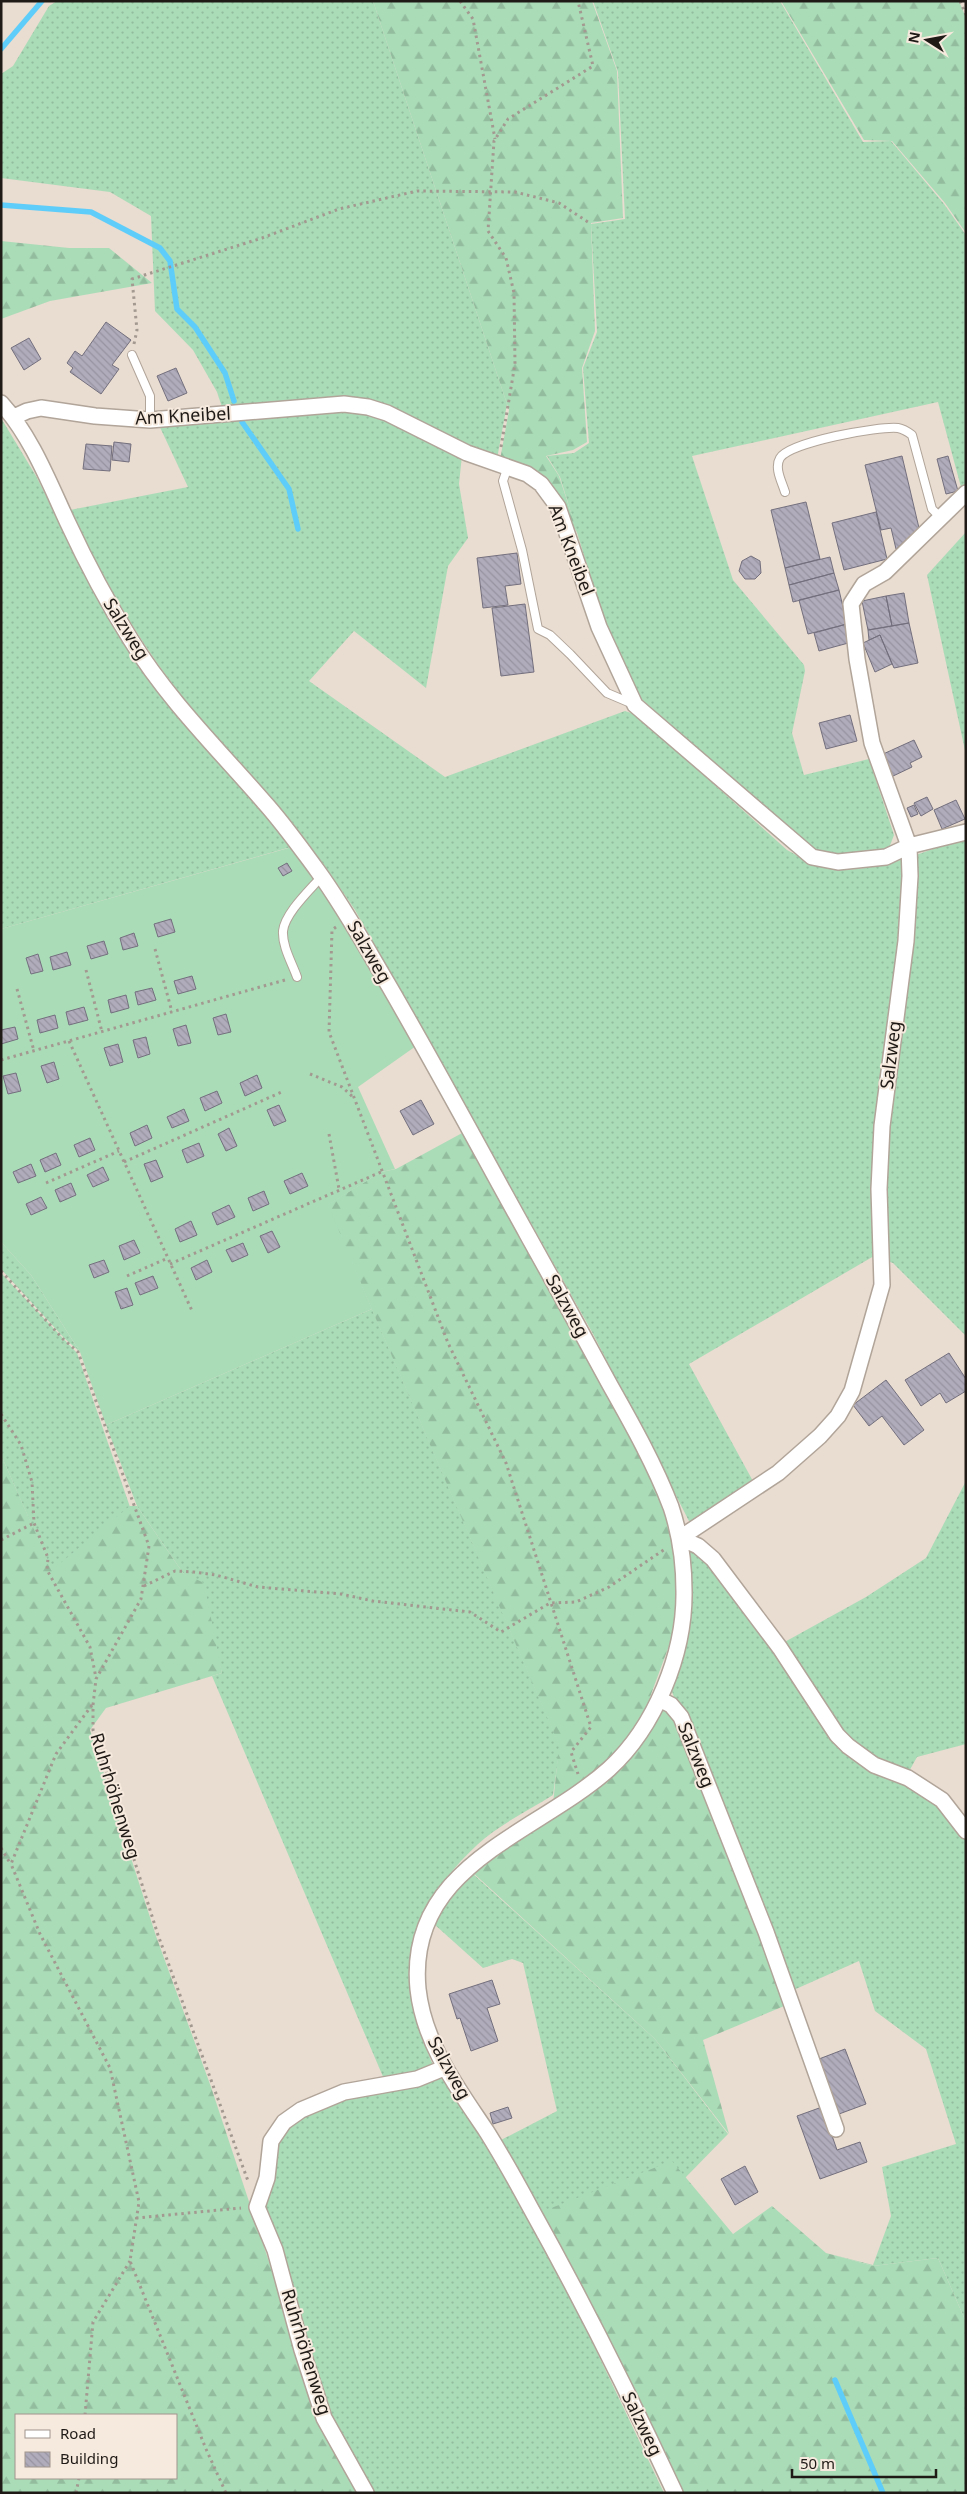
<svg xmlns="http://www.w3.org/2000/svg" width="967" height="2494" viewBox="0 0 967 2494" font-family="'Noto Sans',sans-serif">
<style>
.grass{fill:url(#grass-dots)}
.forest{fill:url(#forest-firs);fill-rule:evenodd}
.garden{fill:#aadcb8}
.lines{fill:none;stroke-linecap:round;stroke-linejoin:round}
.stream{stroke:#5fcdf9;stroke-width:5.5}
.building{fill:url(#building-back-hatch);stroke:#736f7d}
.service-casing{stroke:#b1a499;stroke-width:10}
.minor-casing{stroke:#b1a499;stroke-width:18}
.path{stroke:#a39990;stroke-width:3;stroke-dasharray:2.5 4;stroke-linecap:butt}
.service{stroke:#fff;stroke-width:8}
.minor{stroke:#fff;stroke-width:15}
.labels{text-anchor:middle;stroke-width:4;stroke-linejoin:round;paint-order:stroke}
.street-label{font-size:18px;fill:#1f1a16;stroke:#f6e9dd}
</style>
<defs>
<pattern id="grass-dots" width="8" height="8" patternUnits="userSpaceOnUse" patternTransform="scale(1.25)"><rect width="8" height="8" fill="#aadcb8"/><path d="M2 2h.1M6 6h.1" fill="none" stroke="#92bc9d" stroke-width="1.8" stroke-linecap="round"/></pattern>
<pattern id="forest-firs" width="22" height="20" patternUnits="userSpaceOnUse" patternTransform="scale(1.25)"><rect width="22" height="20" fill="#aadcb8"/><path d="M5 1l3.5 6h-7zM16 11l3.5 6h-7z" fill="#92bc9d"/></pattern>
<pattern id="building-back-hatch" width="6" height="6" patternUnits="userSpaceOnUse" patternTransform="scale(1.25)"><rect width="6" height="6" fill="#b0acbb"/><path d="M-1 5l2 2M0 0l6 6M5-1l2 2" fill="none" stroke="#9793a0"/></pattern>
</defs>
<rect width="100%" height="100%" fill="#e9dcd0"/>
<path class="grass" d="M57,1h316l134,403 -10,55 -125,-54 -149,5 -6,-18 -24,-42 -38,-39 -4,-95 -41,-24 -109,-14v-104l12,-8 36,-60z
M593,1h187l83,141 28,-1 53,63 22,31v248l-5,4 -23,-85 -246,54 41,124 71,85 1,6 -13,62 12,42 65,-16 25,76 -5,13 -48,9 -30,-8 -173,-153 -32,-69 -46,-150 -13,-21 27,-3 15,-10 -6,-75 14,-36 -6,-108 34,-5 -7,-147z
M367,409l95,46 -3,29 9,54 -20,28 -22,122 -72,-57 -45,50 136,96 180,-66 12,4 150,135c8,4 16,10 24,13 49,20 107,-11 155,-25v498l-73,-73 -19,-7 -185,108 65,119 -58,40 -7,-2 -97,-189 -237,-422c-26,-39 -53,-77 -84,-113 -32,-37 -67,-72 -97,-111 -42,-55 -74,-114 -104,-176l118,-23 -30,-64z
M1,418l35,58 61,120 29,52 165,199 -290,82z
M966,532v223l-39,-180z
M1,1242l30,33 49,77 -16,-14 -63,-69z
M1,1273l76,80 53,154 -78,64 -51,-116z
M372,1309l188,437 -7,49c-25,16 -55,30 -76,50 -74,69 -80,133 -43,223l-50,11 -172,-403 10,-3 -23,-85 -16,-15 -46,-67 -31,-81z
M966,1481v263l-49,13 -10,18 -58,-32 -68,-99 85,-47 60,-39z
M690,1548l45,45 100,143 106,68 25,33v485l-28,-64 -65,8 -47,-13 47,12 18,-49 -9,-49 74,-23 -30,-95 -51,-38 -16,-50 -70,31 -120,-308 19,-88z
M471,1872l184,167 73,95 -43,44 -144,34 -40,-72 56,-29 -34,-148 -11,-4 -29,9 -49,-44 20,-35z
M443,2078l82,130 41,79 98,206h-294l-50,-101 -57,-176 13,-73 15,-20 18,-13 49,-16z"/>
<path class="forest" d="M373,1h219l25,70 6,147 -32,5 4,108 -13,37 5,74 -14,8 -27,6 13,20 19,58 -18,-31 -60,-43 9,-50 -2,-6z
M781,1h178l7,17v215l-21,-30 -53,-62 -28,-1z
M1,241l68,7h40l43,35 -102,18 -49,18z
M464,1132l207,377 10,31 -8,95 -23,62 11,13 18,7 110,287 -86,36 26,94 -74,-95 -184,-168 81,-57 7,-69 -232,-540 54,-33 15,-3z
M1,1455l51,115 78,-64h7l46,67 21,10 18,90 -116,35 -16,22 66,206 55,151 66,199 81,207h-357zM16,2415h160v63h-160z
M672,2161l61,73 39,-28 54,47 47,13 65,-8 28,64v171h-290l-65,-143 -70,-138z"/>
<path class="garden" d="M292,847l28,36 96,163 -58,41 37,82 -14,3 -53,33 44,104 -266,116 -26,-73 -49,-77 -30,-33v-313z"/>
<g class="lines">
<path class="stream" d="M1,49l41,-48
M1,205l90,7 69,36 10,13 7,48 18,18 30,46 9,28
M242,422l47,67 9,40
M835,2380l48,113"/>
</g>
<path class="building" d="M106,322l25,18 -19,25 7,4 -18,25 -31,-22 3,-4 -6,-5 8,-12 7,5z
M29,338l12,21 -17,11 -13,-22z
M176,368l11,25 -19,8 -11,-25z
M114,442l17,2 -2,18 -17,-2z
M86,444l26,2 -2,25 -27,-2z
M902,456l17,72 -23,21 -5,-21 -10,2 -16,-65z
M948,456l10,35 -12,3 -9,-35z
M806,502l14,57 -35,9 -14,-58z
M876,512l11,47 -43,11 -12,-47z
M517,553l4,31 -16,2 3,19 -25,3 -6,-50z
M751,556l9,5 1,12 -6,6h-10l-6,-8 3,-10z
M830,557l4,16 -45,12 -4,-17z
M834,573l5,17 -46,12 -4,-17z
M839,590l8,34 -39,10 -9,-34z
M904,593l5,30 -17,3 -6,-30z
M886,596l6,30 -24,4 -6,-29z
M525,604l9,68 -33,4 -9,-68z
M909,623l9,40 -24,5 -14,-33 -11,5 -1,-10z
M847,624l5,18 -33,9 -5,-18z
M880,635l12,29 -17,8 -12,-29z
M850,715l7,26 -31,8 -7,-26z
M914,740l8,17 -12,6 2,4 -21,10 -10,-22z
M927,797l6,12 -12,7 -7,-13z
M956,800l9,19 -23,10 -8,-19z
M914,805l4,9 -7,3 -4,-9z
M287,863l5,8 -9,5 -5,-8z
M171,919l4,13 -17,5 -4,-13z
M134,933l4,13 -15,4 -3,-12z
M104,941l4,13 -17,5 -4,-13z
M67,952l4,13 -18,5 -3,-13z
M38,954l5,17 -12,3 -5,-16z
M192,976l4,13 -18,5 -4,-13z
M152,988l4,12 -18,5 -3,-13z
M126,995l3,13 -18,5 -3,-13z
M84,1007l4,13 -19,5 -3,-13z
M226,1014l5,18 -13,3 -5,-17z
M55,1015l3,13 -18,5 -3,-13z
M186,1025l5,18 -13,3 -5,-17z
M15,1027l3,12 -17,5v-14z
M146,1037l4,17 -12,4 -5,-18z
M118,1044l5,18 -13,4 -6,-18z
M54,1062l5,17 -12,4 -6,-17z
M16,1073l5,18 -13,3 -5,-18z
M257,1075l5,13 -17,8 -5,-13z
M217,1091l5,12 -17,8 -5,-13z
M421,1100l13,24 -21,11 -13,-24z
M279,1105l7,16 -12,5 -7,-16z
M184,1109l5,12 -17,7 -5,-11z
M147,1125l5,13 -17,8 -5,-13z
M229,1128l8,18 -11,5 -8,-17z
M90,1138l5,12 -16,7 -5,-12z
M199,1143l5,13 -17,7 -5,-13z
M56,1153l5,12 -16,7 -5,-12z
M156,1160l7,17 -12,5 -7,-18z
M31,1164l5,12 -18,7 -5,-11z
M103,1167l6,13 -16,7 -6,-12z
M302,1173l6,13 -18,8 -6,-13z
M71,1183l5,12 -16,7 -5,-12z
M264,1191l5,13 -16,7 -5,-13z
M41,1197l6,11 -16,7 -5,-11z
M229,1205l6,12 -18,8 -5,-12z
M191,1221l6,14 -17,7 -5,-13z
M272,1231l8,16 -12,6 -8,-17z
M134,1240l6,13 -16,7 -5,-14z
M243,1243l5,12 -16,7 -6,-12z
M104,1260l5,12 -15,6 -5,-13z
M207,1260l5,12 -16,8 -5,-12z
M153,1276l5,12 -18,7 -5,-12z
M127,1288l6,17 -12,4 -6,-17z
M949,1353l17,26v12l-20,12 -6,-10 -19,13 -16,-26z
M886,1380l38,50 -20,15 -22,-29 -13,10 -16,-21z
M492,1980l8,24 -13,4 11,33 -27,10 -11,-33 -3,1 -8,-25z
M845,2049l21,55 -27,10 -20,-55z
M508,2107l4,11 -19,6 -3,-11z
M822,2107l15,43 23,-8 7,20 -47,17 -23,-63z
M745,2166l13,26 -23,13 -14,-26z"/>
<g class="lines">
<defs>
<path id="service" d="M132,355l18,41v24
M508,466l-5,15 19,69 16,79 12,6 20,19 37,39 26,11
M785,492c-3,-10 -11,-24 -5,-34 10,-16 98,-32 118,-30 6,1 10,4 14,7l20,74 8,8
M297,977c-5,-14 -15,-31 -14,-46 2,-18 27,-41 39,-55"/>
<path id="minor" d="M1,403c30,33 47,77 66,118 19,41 40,81 64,119 37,60 88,110 133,162 19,21 36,45 53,68 27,37 49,77 72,116 47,81 92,165 138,248 28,50 56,101 83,151 22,39 45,80 61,122 9,27 13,55 13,84 1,63 -29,136 -75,178 -74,66 -203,96 -191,220 6,55 39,98 69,143 15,24 29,49 43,75 52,93 100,189 145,286
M14,417l13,-6 14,-3 54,8 55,4 194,-16 24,3 19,6 80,40 60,21 14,10 17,23 41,120 36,78 177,152 26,5 48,-5 23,-11 57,-14
M680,1538l98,-65 42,-37 18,-20 14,-25 30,-106 -3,-96 3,-63 24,-185 4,-65 -1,-30 -37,-103 -15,-84 -6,-55 13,-20 21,-12 81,-79
M680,1538l18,8 15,13 67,89 57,87 11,11 26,19 34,13 34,22 24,31
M659,1699l12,6 10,12 85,215 70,197
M366,2493l-42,-75 -22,-68 -27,-100 -18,-43 10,-29 4,-37 13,-19 17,-12 43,-18 73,-13 27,-11"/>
</defs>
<use href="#service" class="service-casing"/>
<use href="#minor" class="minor-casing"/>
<path class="path" d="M460,1l13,18 22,120
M960,1l6,14
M134,344l3,-14 -5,-51 130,-41 77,-29 78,-18 98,1 44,11 32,21
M501,447l14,-83 -1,-71 -8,-35 -18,-27 6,-90 14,-22 85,-53 -15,-65
M336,927l-4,3 -3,102 119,311 58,120 85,264 -20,25 7,22
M155,949l17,63
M86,970l16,62
M17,989l17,62
M69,1041l124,272
M1,1060l284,-80
M310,1074l32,13 11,10
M329,1134l10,55
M124,1162l160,-71
M46,1183l73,-32
M170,1264l211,-92
M1,1271l62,68 15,13 71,194 -8,53 -45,80 -3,26v25l65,205 90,246
M127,1276l41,-18
M1,1414l20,31 11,37 2,41 14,35 -1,12 43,77 6,31
M1,1540l33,-17
M144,1586l31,-15 19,1 22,3 42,12 83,7 32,7 97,11 31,20 49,-29 26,-1 33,-15 56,-38
M92,1705l-36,49 -45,110 29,70 70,134 29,134 -9,59 76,188 20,44
M1,1848l9,15
M136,2218l105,-10
M85,2415l8,-93 37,-61
M76,2493l3,-15"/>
<use href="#service" class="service"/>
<use href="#minor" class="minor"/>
</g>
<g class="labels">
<g class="street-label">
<text transform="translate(183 416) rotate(-3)" y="6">Am Kneibel</text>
<text transform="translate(571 550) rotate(69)" y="6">Am Kneibel</text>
<text transform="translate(126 629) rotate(58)" y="6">Salzweg</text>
<text transform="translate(369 952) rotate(60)" y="6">Salzweg</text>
<text transform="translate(891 1055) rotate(-83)" y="6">Salzweg</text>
<text transform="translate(567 1306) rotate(61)" y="6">Salzweg</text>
<text transform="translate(696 1755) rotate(68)" y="6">Salzweg</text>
<text transform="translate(115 1796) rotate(73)" y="6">Ruhrhöhenweg</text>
<text transform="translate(449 2068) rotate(61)" y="6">Salzweg</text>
<text transform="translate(306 2352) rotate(73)" y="6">Ruhrhöhenweg</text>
<text transform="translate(642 2424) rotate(64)" y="6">Salzweg</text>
</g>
</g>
<rect width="967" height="2494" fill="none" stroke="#1f1a16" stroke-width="5"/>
<rect x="15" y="2414" width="162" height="65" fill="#f6e9dd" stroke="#a0968d"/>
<rect x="25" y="2430" width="25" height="8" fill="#ffffff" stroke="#a0968d"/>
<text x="60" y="2439" font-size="15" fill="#1f1a16">Road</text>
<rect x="25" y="2452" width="25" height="15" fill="url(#building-back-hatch)" stroke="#a0968d"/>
<text x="60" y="2464" font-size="15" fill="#1f1a16">Building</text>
<g transform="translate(927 40) rotate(281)" stroke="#f6e9dd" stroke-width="4" paint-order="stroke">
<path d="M0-4L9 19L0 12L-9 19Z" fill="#1f1a16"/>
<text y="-8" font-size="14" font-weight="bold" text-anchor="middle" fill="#1f1a16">N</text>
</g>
<path d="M792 2469v8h144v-8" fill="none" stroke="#1f1a16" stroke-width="2.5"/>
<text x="800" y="2469" font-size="15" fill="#1f1a16" stroke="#f6e9dd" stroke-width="4" paint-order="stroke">50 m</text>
</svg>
